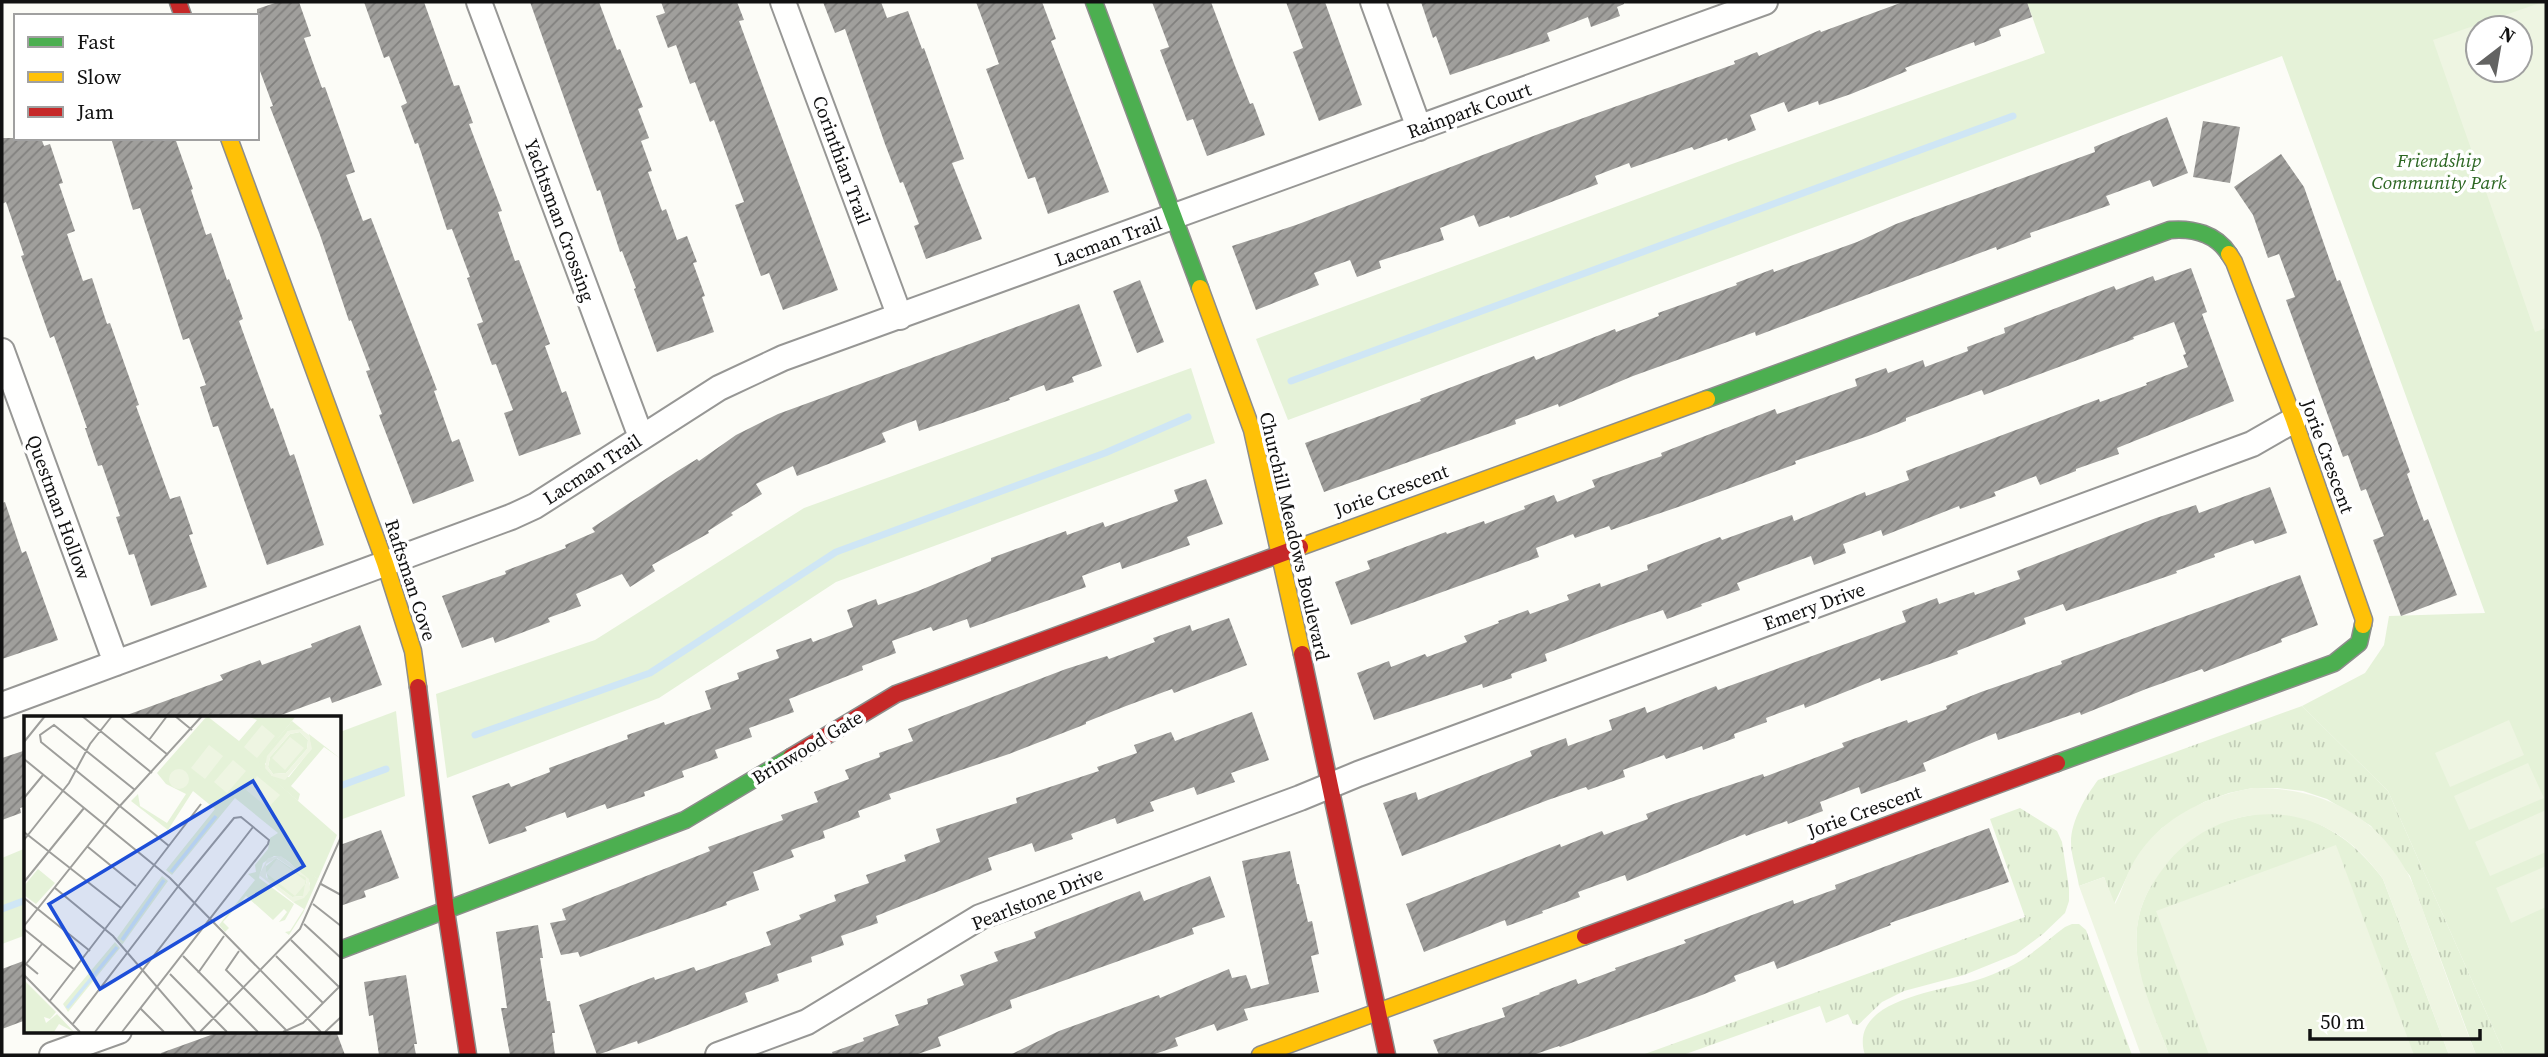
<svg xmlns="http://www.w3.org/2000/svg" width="2548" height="1057" viewBox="0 0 2548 1057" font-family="'Source Serif 4',serif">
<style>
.grass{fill:url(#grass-tufts)}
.park{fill:#e5f2d8;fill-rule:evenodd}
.pitch{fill:#eef5e2;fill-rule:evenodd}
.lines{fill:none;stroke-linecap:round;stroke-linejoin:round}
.stream{stroke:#cfe6f5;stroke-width:7}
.building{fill:url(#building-hatch)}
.street-casing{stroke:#979795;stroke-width:28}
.fast-casing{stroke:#8d8d8b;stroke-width:19}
.slow-casing{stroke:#8d8d8b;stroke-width:19}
.jam-casing{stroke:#8d8d8b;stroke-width:19}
.street{stroke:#fffffe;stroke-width:24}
.fast{stroke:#4caf50;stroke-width:16}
.slow{stroke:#ffc107;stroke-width:16}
.jam{stroke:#c62828;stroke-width:16}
.labels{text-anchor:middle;stroke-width:7;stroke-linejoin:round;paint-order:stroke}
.street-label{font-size:19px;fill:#111;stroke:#fff}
.park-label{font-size:19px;font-style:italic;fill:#2d6723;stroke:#fff}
.inset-river{fill:none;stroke:#cfe6f5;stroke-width:3.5}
.inset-road{fill:none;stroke:#9e9e9b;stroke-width:2}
.view{fill:#1d4ed8;fill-opacity:0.15;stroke:#1d4ed8;stroke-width:3.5}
.inset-edge{fill:none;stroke:#111;stroke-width:3.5}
</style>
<defs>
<pattern id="grass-tufts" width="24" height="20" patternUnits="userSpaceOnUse" patternTransform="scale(1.75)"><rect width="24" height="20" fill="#e5f2d8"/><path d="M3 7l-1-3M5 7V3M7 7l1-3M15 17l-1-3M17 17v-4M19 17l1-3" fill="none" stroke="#c3ceb8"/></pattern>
<pattern id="building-hatch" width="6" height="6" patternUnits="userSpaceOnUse" patternTransform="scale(1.75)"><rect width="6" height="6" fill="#a09f9c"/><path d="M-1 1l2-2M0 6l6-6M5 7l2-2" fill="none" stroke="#81807e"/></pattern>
</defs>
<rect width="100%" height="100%" fill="#fcfcf7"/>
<path class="grass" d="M2302,706l86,85 117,264h-29l-66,-179 -39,-50 -44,-27 -24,-8 -26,-3h-24l-24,5 -25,9 -42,26 -18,20 -13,20 -17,36 -10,-27 -25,9c-2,-14 -8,-30 -8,-44 0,-21 15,-46 27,-62z
M2020,808l37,23 5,11 7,46v13l-4,12 -22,21 -27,20 -52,21 -60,16 -22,11 -24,23 -5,-1 -5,-10 -22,9 -6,-17 -137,49h-41l383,-138 -35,-98z
M2257,814c11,0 22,-1 33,1 39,7 70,33 93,64l66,176h-280c-9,-25 -26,-60 -30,-86 -3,-16 -4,-37 0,-53 8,-34 36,-70 67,-87 16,-8 34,-12 51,-15z
M2072,924h7l7,6 46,125h-267c-18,-56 77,-64 112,-75 10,-3 21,-8 30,-12 22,-10 39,-27 58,-41z"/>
<path class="park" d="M2027,2h519v1053h-41l-117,-264 -86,-85 63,-33 19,-28 5,-29 96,-3 -203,-557 -994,364 -32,-81 476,-175 313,-111zM2478,28h42v42h-42z
M1191,368l24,75 -379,139 -177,116 -212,80 -11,-84 159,-54 209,-132z
M396,711l9,85 -65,24v-88z
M26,848v87l-24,9v-86z"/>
<path class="pitch" d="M2543,2h3v326l-11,4 -102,-292zM2478,28h42v42h-42z
M2509,720l15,35 -74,32 -15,-34z
M2528,763l16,35 -75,32 -15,-34z
M2253,788c66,-1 123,25 155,86 11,20 17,44 25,65 14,39 28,78 43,116h-27l-66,-176c-15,-20 -32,-39 -55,-50 -54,-29 -120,-14 -159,32 -13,16 -26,35 -30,56 -11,47 15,95 30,138h-28l-62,-169 25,-9 11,27c6,-10 9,-23 15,-35 24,-48 72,-72 123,-81z
M2546,810v42l-56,24 -15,-34z
M2336,845l78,210h-205l-53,-144z
M2546,866v41l-35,16 -15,-35z"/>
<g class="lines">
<path class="stream" d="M1291,381l722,-265
M475,735l175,-62 186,-121 269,-99 83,-36
M340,786l46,-17
M2,909l24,-9"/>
</g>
<path class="building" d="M278,2h21l12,34 -7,2 18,50 3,-1 30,85 -9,3 17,46 8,-3 66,172 -3,1 18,51 7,-3 15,42 -61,23 -34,-89 3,-1 -16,-43 4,-1 -19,-50 -2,1 -29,-86 -50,-128 3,-1 -16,-43v-54z
M364,2h60l30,84 5,-1 14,38 -4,1 33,87 -4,1 17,49 4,-1 31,84 -5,2 17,47 4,-2 15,43 -62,22 -15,-43 9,-3 -17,-46 -4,1 -15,-41 6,-2 -16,-44 3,-1 -18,-48 -5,1 -29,-87 -3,1 -14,-38 6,-3 -18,-47 -5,2z
M530,2h69l18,48 3,-1 23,58 -5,2 11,29 -8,3 11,30 -4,1 14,39 4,-2 11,31 10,-4 10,26 -4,1 12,33 -3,1 12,35 -57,20 -23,-63 2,-1 -14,-37 -2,1 -20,-62 -3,1z
M661,2h76l7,18 -5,1 99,269 -55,20 -14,-37 -8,3 -26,-71 9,-3 -30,-82 -4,2 -15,-40 -5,2 -14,-39 -8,3 -12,-32 9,-3z
M823,2h58l6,16 21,-7 14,38 2,-1 40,111 -12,4 30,76 -56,20 -12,-33 5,-2 -16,-42 -3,1 -15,-39 -40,-115 -10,4z
M976,2h66l14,37 -5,2 58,151 -61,22 -13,-37 -7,2 -42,-110 13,-5z
M1152,2h59l24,64 15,38 3,-1 12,32 -58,21 -14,-37 -6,2 -27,-71 9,-3z
M1286,2h39l37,103 -43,16 -26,-69 10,-4z
M1421,2h203v2l-7,3 3,9 -29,11 -3,-10 -41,16 3,8 -100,34 -14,-39 -3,2z
M1903,2h124l5,15 -33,12 2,7 -26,10 -1,-4 -35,13 -34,13 2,3 -56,23 -32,11 -1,-4 -30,11 -4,-10 -34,13 6,15 -28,11 -1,-3 -33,12 -2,-3 -61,21 -2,-5 -34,13 3,8 -88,34 -1,-2 -30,11 -5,-12 -34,13 4,12 -65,21 2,7 -24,9 -7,-17 -36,13 5,12 -63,25 -24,-64 64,-21 248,-93 191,-68 -1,-3 23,-9 2,4 61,-26 1,2z
M2167,117l21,56 -35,14 -3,-7 -44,16 4,9 -80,28 1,4 -34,13 -1,-3 -240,89 -1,-4 -122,44 -74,31 -1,-3 -43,16 1,4 -192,68 -19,-49 116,-42 -1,-2 114,-43 2,4 79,-31 1,3 43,-16 -1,-3 79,-28 -1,-2 37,-14 1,3 83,-30 39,-18 199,-72 -1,-5z
M2203,121l37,6 -10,56 -37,-6z
M2,138h39l3,8 6,-2 13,39 -4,1 16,47 -8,3 16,47 9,-3 15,46 3,-1 29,82 -3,1 34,93 10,-3 13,38 -4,1 18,52 -56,19 -17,-52 -5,1 -13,-38 4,-1 -18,-51 -4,1 -13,-38h2l-33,-92 -4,2 -29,-82 3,-1 -18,-53 -4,2z
M111,138h64l18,51 -2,1 15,45 5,-2 16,47 2,-1 14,40 -4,2 17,47 15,41 2,-1 17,48 4,-2 30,91 -57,20 -49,-139 -5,1 -13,-40 6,-2 -17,-47 -6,2 -43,-132 -7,2z
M2281,154l23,33 33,94 3,-1 70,192 -3,2 17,47 4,-2 29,76 -56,21 -28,-76 11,-4 -18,-47 -5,2 -13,-36 -5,2 -57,-157 9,-3 -16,-43 -11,4 -15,-43 -19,-28z
M2191,268l16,44 -5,2 32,87 -117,47 2,6 -43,15v2l-36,14 -4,-9 -42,16 2,4 -36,13 -1,-3 -76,30 -2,-6 -38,14 3,9 -32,12 -3,-9 -74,27 3,7 -39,14 1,2 -35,13 -4,-9 -40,14 -78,30 2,7 -36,13 1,4 -29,10 -1,-4 -108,36 -17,-47 32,-12 2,6 34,-13 2,3 40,-15 -3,-6 35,-13 -1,-2 30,-11 2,4 39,-14 -2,-5 33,-12 1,4 47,-17 -1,-5 73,-28 2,3 70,-25 2,6 71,-29 1,4 43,-16 -3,-9 193,-72 1,3 47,-17 -1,-2 42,-16 -5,-12 3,-1 -12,-32 -41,15 1,2 -150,56 -2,-5 -76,28v3l-35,14 -76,26 1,3 -115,42 -70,24 -2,-4 -34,12 -2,-4 -37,14 3,9 -188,68 -16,-43 35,-13 -3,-8 79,-29 1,2 37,-13 1,3 40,-15 -1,-3 30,-11 3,7 38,-15 -3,-7 70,-24 -1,-3 114,-44 2,5 80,-28 -2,-7 31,-11 2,5 35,-13 2,7 43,-16 -1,-4 38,-14 -1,-5 110,-42 2,4 37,-14 2,5z
M1140,280l24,62 -27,11 -24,-62z
M1079,304l23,62 -30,11 2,5 -28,9 -2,-6 -35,13 1,2 -91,31 -3,-11 -34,13 4,9 -89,34 -4,-10 -37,18 6,10 -31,19 2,2 -25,16 1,2 -57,32 3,6 -25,16 -8,-13 -46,20 5,12 -33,12 2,4 -55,21 -2,-6 -31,11 -20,-52 64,-22 -1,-3 61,-23 -1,-3 30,-13 -3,-4 84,-56 21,-13 2,2 37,-26 42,-21z
M1206,479l17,45 -36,13 3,8 -68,24 -2,-7 -38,14 4,11 -116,41 -3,-9 -34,12 -2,-4 -39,14 4,12 -34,13 1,4 -74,29 5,13 -45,16 3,9 -37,13 3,8 -36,13 2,6 -40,15 1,4 -38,13 -2,-5 -38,14 -2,-6 -40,15 2,4 -38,13 -17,-48 37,-13 2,4 39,-15 -1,-4 79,-29 -1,-4 37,-13 1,3 46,-16 -6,-18 34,-12 -2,-6 42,-15 -3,-8 35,-12 2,4 40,-15 -6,-17 29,-11 2,6 40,-14 73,-30v-3l75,-27 1,4 36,-13 2,5 73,-26 -4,-11z
M2270,487l17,46 -32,11 -2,-4 -39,14 1,3 -39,14 1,2 -111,38 -3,-7 -39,14 2,6 -69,27 1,3 -77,27 -1,-3 -75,30 -1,-4 -38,14 1,4 -33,12 1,4 -32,12 -1,-4 -36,13 -2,-4 -41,15 2,7 -37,13 -2,-3 -38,13 -146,56 -19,-53 33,-11 2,8 114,-44 -2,-5 36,-13 2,8 44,-16 -3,-10 36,-13 2,6 69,-27 2,4 147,-53 41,-15 -4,-11 35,-13 2,6 35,-12 1,3 45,-16 -3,-8 139,-53 40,-13 3,8z
M5,502l17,51 4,-2 32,89 -56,19v-156z
M2300,575l18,50 -37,14 1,3 -78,30 -2,-3 -56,20 -65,26 -1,-3 -82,28 -2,-7 -73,30 3,8 -65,23 -2,-7 -39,15 3,9 -35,13 -1,-3 -41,15 -1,-2 -118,47 -2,-6 -47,17 2,5 -38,14 1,2 -36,13 -2,-6 -81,32 -18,-48 154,-60 1,3 41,-16 2,4 44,-16 -2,-5 36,-13 81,-27 1,3 80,-30 -2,-4 65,-23 1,3 39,-14 -1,-3 35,-14 81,-28 -1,-3z
M1229,618l18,47 -73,28 -2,-4 -46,17 -40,16v2l-77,30 -120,40 2,5 -33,12 2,6 -37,14 2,7 -34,12 3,7 -41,15 6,18 -33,12 1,3 -147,52 -2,-5 -17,3 -11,-32 16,-3 -4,-11 148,-58 -2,-4 75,-27 -2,-5 37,-13 -4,-10 35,-13 -4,-9 35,-13 -1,-4 34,-12 -5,-12 158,-60 41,-13 2,3 46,-17 -2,-4 37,-13 2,6z
M360,625l22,60 -50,18 -2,-6 -57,21h-146v-3l96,-35 -3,-5 40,-15 2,5 50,-18 -1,-3z
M1252,712l17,48 -38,13 4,9 -38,13 -3,-8 -44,15 4,9 -37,13 -2,-6 -44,16 2,5 -38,13 -3,-9 -44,15 4,12 -116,46 2,7 -37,13 3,9 -33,12 1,5 -35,12 2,7 -34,12 3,9 -110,42 -1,-3 -40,14 -18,-50 75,-28 1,3 39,-13 2,4 75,-26 -5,-13 35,-13 -2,-4 37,-14 -2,-6 35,-12 -3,-8 40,-14 -2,-6 36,-13 -4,-13 81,-26 -1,-5 83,-27 -2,-4 40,-14 -3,-8 37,-13 4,9z
M26,750v56l-6,2 1,5 -19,7v-62z
M1989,828l20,54 -119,41 1,2 -114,44 -3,-8 -40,15 2,5 -34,14 -142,52 -1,-1 -26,9h-94l-6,-15 72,-23 -3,-9 38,-14 -1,-1 37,-14 2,5 38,-14 -1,-2 71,-25 -2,-3 109,-40 1,4 42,-15 -1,-4z
M381,830l18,48 -35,13 2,6 -26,9v-61z
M1290,851l7,33h2l9,38 4,-1 7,33 -8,2 8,36 -75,17 4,11 -31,11 -3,-7 -39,14 3,8 -26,9h-142l49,-24 100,-36 1,3 69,-29 3,9 14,-3 5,14 18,-5 -27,-123z
M1210,876l15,41 -33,11 2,6 -184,66 2,8 -74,29 3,9 -26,9h-82l-1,-3 32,-11 -1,-3 36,-13 -4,-10 33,-11 -1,-5 37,-14 -4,-10 38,-14 -4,-9 42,-14 -2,-6 106,-41 4,10z
M538,925l5,33h-3l7,43h3l5,32h-3l3,22h-45l-9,-47h6l-11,-76z
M26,960v60l-24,9v-60z
M406,975l11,69h-3l2,11h-37l-6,-40 -4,1 -5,-34z
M222,1031h114l9,24h-183l-1,-2z"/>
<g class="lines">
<defs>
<path id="street" d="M479,2l162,435
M783,2l117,315
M1373,2l46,126
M2,351l114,312
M2,705l509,-188 24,-11 184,-118 64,-30 982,-356
M52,1055l67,-24
M718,1055l89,-33 173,-105 320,-119 58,-24 894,-330 42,-24"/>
<path id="fast" d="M1094,2l106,286
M1707,399l463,-169c23,-2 46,4 59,24
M2057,763l277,-100 25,-20 4,-18
M340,950l345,-130 106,-63"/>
<path id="slow" d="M229,138l156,425 28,88 5,36
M2229,254l5,8 60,158 70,200 -1,5
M1200,288l52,142 50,224
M1300,547l407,-148
M1260,1055l325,-119"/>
<path id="jam" d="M178,2l5,14
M1302,654l85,401
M418,687l28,224 22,144
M791,757l105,-63 404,-147
M1585,936l472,-173"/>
</defs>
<use href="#street" class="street-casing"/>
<use href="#fast" class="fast-casing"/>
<use href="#slow" class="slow-casing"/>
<use href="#jam" class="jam-casing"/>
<use href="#street" class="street"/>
<use href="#fast" class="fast"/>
<use href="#slow" class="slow"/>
<use href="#jam" class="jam"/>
</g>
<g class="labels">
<g class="street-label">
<text transform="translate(1469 110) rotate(-20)" y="7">Rainpark Court</text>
<text transform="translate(842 160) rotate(70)" y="7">Corinthian Trail</text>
<text transform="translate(560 220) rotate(70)" y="7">Yachtsman Crossing</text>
<text transform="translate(1108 241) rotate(-20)" y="7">Lacman Trail</text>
<text transform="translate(2328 456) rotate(70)" y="7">Jorie Crescent</text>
<text transform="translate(592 469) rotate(-33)" y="7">Lacman Trail</text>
<text transform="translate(1391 490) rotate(-20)" y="7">Jorie Crescent</text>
<text transform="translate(59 507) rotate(70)" y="7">Questman Hollow</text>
<text transform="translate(1295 536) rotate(77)" y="7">Churchill Meadows Boulevard</text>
<text transform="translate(411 580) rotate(72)" y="7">Raftsman Cove</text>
<text transform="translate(1814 606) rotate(-20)" y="7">Emery Drive</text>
<text transform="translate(807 747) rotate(-31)" y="7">Brinwood Gate</text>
<text transform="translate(1864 811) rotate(-20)" y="7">Jorie Crescent</text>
<text transform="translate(1037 898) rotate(-22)" y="7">Pearlstone Drive</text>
</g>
<g class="park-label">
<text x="2439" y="167">Friendship<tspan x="2439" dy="22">Community Park</tspan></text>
</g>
</g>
<g transform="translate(24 716)">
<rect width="317" height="317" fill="#fcfcf7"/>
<path d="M268,5l11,9 -15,1 -23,33 7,12 17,1 22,-28 -2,-15 32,25 -17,-12 -33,39 9,8 -2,7 -42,-36zM276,16l8,8 -1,9 -21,24 -13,1 -5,-7 2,-10 20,-23zM244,133l11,3 39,27 -15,34 -14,22 -4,-3 5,-1 14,-22 -11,-7 14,-8 3,-11 -25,-25 -11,-2 -11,7 -4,15 35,26 -9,16 -6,2 8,-10 -3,-3 -11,11 -27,-24 -23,26 6,6 -4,4 -6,-7 36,-45 -7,-6 8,-2 -1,-7zM252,142l30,20 1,11 -4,7 -11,1 -24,-18 -3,-12zM0,264l32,32 -6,7 -6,-2 2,6 11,-9 17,18 -15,-8 -5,8h-30z" fill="#e5f2d8"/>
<path d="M183,0l32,25 18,-21 -10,-4h49l-39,49 80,70 -19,44 -50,-30 2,-11 8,-5 -43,-35 -63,77 -6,-5 49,-61 -22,-18 -25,39 -37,-29 7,-7 2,12 27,17 19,-29 -20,-10 -9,-11zM14,153l17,14 -19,21 -12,-9v-9zM138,160l6,5 -46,64 -5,-7zM91,226l5,6 -52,64 -5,-8z" fill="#e5f2d8"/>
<path d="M238,9l13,11 -18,22 -13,-11zM277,13l8,6 3,14 -27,31 -13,-4 -7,-8 2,-12 21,-25zM276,16l8,8 -1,9 -21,24 -13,1 -5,-7 2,-10 20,-23zM266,21l14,11 -19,22 -13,-12zM185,29l14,11 -18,23 -14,-11zM209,44l13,11 -19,22 -13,-11zM145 63a10 10 0 1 1 20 0a10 10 0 1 1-20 0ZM233,60l23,19 -12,13 -22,-18zM257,140l28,23 1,11 -6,8 -11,4 -34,-27 9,-17zM253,142l29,20 -3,18 -11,1 -26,-20v-13zM253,143l30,23 -12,14 -29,-23z" fill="#eef5e2" fill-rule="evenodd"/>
<path class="inset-river" d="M147,156l45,-56M98,224l42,-60M43,292l50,-61"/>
<path class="inset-road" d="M58,0l70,57M96,0l48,39M151,0l17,14M125,24l18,-24M0,26l21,-26M0,43l146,119 151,154M111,74l-81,-65 -14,10 1,7 128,104M0,82l19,-23M0,116l97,76M0,124l45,-57 21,-39 22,-28M64,131l48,39M0,166l60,-74M297,168l20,11M31,172l58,48 83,96M0,182l66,53M289,188l28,22M280,208l37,34M0,210l94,-118 84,-92M0,213l51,41M267,224l48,47M215,235l-13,19 60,60M159,240l75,76M252,240l47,47M174,257l26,-37M14,258l-12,-10 16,-20M146,258l57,58M0,259l56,57M25,286l152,-198M117,293l23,23M48,309l108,-141 54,-66 7,-1 28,23 -1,4 -146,188M71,316l158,-205M176,316l100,-103 41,-92M259,316l20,-9 38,-38M301,316l16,-15"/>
<path class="view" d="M229,65l51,85 -204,123 -51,-85z"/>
<rect width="317" height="317" class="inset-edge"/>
</g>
<rect width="2548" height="1057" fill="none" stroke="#111111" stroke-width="7"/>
<rect x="14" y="14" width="245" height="126" fill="#ffffff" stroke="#a0a0a0" stroke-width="2"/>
<rect x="28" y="37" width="35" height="10" fill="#4caf50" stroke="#a0a0a0" stroke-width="2"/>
<text x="77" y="49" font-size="21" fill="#111111">Fast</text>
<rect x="28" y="72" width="35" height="10" fill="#ffc107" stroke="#a0a0a0" stroke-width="2"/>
<text x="77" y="84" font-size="21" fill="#111111">Slow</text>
<rect x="28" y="107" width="35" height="10" fill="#c62828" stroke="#a0a0a0" stroke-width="2"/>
<text x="77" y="119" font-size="21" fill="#111111">Jam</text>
<g transform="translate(2499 49) rotate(31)"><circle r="33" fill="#ffffff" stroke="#a0a0a0" stroke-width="2"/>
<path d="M0-5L12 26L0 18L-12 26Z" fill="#636362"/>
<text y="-10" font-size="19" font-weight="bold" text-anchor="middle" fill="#111111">N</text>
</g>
<path d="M2310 1029v10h170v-10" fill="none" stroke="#111111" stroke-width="3.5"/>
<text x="2320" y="1029" font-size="21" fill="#111111" stroke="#ffffff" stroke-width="5" paint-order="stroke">50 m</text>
</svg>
